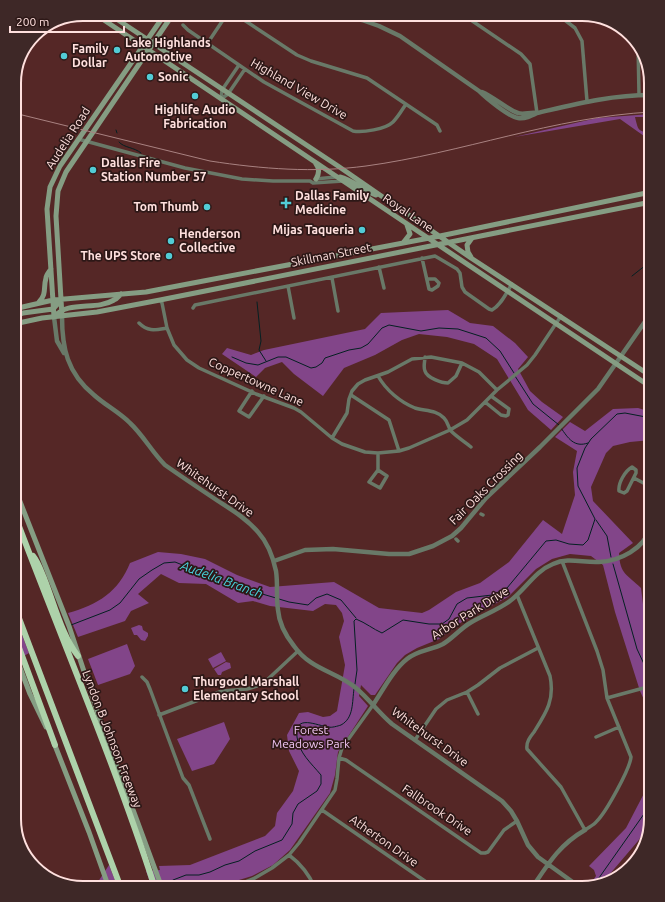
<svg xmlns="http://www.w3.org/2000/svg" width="665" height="902" viewBox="0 0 665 902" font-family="Ubuntu,sans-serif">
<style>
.green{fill:#824589}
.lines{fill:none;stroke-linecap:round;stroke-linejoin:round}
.stream{stroke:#042022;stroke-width:1}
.minor{stroke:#697968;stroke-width:3.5}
.tertiary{stroke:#697968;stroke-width:4.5}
.secondary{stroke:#859d83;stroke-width:5}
.motorway{stroke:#add2aa;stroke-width:6}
.tram{stroke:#a98281;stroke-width:1}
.poi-dot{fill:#52ccd6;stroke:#2d1817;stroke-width:1.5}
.labels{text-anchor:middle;stroke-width:3.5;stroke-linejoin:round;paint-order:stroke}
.poi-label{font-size:12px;font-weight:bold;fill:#ffe0de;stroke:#2d1817;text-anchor:start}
.street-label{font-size:12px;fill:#ffe0de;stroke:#2d1817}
.park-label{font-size:12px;fill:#efc4f3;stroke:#2d1817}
.water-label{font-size:13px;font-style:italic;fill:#48d4df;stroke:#2d1817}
.rim{fill:none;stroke:#ffe0de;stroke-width:2}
</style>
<rect width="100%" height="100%" fill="#552726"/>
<path class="green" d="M651,114v3h-16c4,17 3,11 16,18v6l-31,-22 -106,18 83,-19z
M448,310l22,13 23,3 22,17 13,14 -10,12 12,22 12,11 21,15 -12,13 -23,-20 -31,-51 -23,-15 -27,-7 -28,-3 -17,6 -27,15 -31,13 -21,28 -29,-22 -12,-12 -17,6 -9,9 -34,-23 5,-6 24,7 13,-5 101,-21 16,-16z
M638,408l13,4v28l-21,2 -17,4 -7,7 -15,34 2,14 40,42 -14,10c1,22 8,21 22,35l3,24 5,20 -1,24 3,3v56l-11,-24 -25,-79 -12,-47 -12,-9 -21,-2 -18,5 -16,10 -28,28 -45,24 -24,18 -22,9 -12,7 -8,8 -22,32h-4l-10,-10 -2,11 9,10 -30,46 -3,23 -5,18 -40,57 -17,15 -21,11 -39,12h-61l-6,-17 14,-1 -1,-4 31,-1 75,-29 10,-10 2,-13 16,-22 6,-20 -10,-20 -2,-16 12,-22 9,-1 15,5 7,-1 7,-5 8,-46 -6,-28 5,-16 -2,-8 -6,-8 -11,-1 -12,7 -43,-5 -17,-5 -15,2 -32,-19 -27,-1 -18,-9 -23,20 11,9 -18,8 -6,10 -47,16 -10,-24c30,-8 51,-22 62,-50l28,-11 23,2 24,5 32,16 33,12 64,-5 45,26 43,5 7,-3 27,-18 24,-9 29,-21 34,-42 19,14 13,-39 -2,-23 4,-21 -22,-14 15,-15 15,9 28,-22z
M139,625l3,1 1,4 5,3v3l-3,5 -4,-1 -4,-5h-3l-3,-7z
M20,630l9,23 -15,9v-30z
M127,644l8,22 -5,8 -32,11 -10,-26z
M221,652l5,9 -13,7 -5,-9z
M226,662l4,1 1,5 -9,4 -1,3h-3l-4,-6z
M224,722l6,17 -16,25 -22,7 -15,-32z
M651,780l-1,43 -12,18 -35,41 -14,4 7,-10 -2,-6 -5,-4 37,-38z
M109,865l9,23h-24z"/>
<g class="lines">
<path class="stream" d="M116,130l1,3
M119,142c5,6 15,5 22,11
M632,276l19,-15
M257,302l4,39 -2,9 7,11
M232,357l14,6 12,2 20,-8h8l25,11 5,-1 6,-4 3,-5 24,-8 12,-2 7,-4 14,-16 7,-3 32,6 18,-3 19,1 28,9 14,13 14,22
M515,376l18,28 26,21
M561,428c7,10 13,20 27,15
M596,520l11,16 4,21
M613,564l24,85 14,30
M279,599l10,3 19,3 8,-7 11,-4 14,6 15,18
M71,625l39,-15 10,-7 19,-24 13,-9 12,-7 11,-1 63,25 38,11
M355,684l2,-14 -3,-49 2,-2c10,4 17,10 26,14l21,-13 26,4h13l7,-5 8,-15 10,-6 25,-3 15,-7 39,-47 10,-1 13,4 14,1 5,-5 7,-21 -17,-33 -1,-18 8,-20 6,-9 26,-25 8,-1 26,5
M173,880l13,-5h13l11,-3 15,-7 14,-4 16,-10 27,-11 10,-16 1,-11 5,-9 19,-13 4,-7v-9c-10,-12 -22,-22 -24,-38 -3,-24 20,-11 32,-10 2,1 9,-1 12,-2 13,-7 11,-23 13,-36
M594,885l57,-81"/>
<path class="minor" d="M235,14l62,41 14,6 56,17 70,47 3,6
M462,14l59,40 9,10 7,49
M557,14l18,14 7,13 5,60
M183,25l5,5 76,52 89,49c9,2 33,-2 40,-9 5,-5 9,-12 13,-18
M207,44l20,-30
M638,44l1,51
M221,99l1,-9 17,-25
M221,99l7,-5 17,-25
M78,139l107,29 57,11 31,2h37l3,2 30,-2
M315,179l21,-2
M422,258l7,31 3,1 6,-4 1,-3 -4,-4h-8
M379,267l5,21
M332,278l6,33
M288,286l6,32
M160,300l2,3 5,25 7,17 13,15 12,8 57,26 38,14 7,4 31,26 10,6 23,8 13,1 21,-2 10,-3 41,-18 17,-10 30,-30 30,-25 8,-10 26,-39
M193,308l2,-3 240,-49 22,13 3,4 2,14 3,5 24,17 3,1c10,-6 14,-17 20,-26
M139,323c9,9 16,7 28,5
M425,357c0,4 -2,10 0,14 2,7 17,12 23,12l8,-7 6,-13
M378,376c8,14 22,26 37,32 9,3 22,2 29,10 4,4 4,9 7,13 6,6 14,11 20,16
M252,391l-13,20 10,6 15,-21
M351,395l38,25 10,31
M485,402l16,13 5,1 2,-1 1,-6 -18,-13
M332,438l15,-25 2,-14 3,-8 6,-7 7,-4 23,-8 24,-13 19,-2 31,6 17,9 18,18
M632,467l4,3v3l-9,18 -3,2 -5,-2c-1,-8 6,-20 13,-24z
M378,470l-9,12 11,6 7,-12 -9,-6v-17
M634,478l17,9
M481,514l2,1
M456,539l2,2
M517,595l33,81c5,24 -4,37 -16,56 -4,5 -8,10 -7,17l34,38 24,43c4,-3 9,-5 12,-9 9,-9 33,-52 34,-64l-24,-59 -4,-28 -6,-19 -35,-90
M142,677l5,5 3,7 33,89 6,7 21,54
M467,692l11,22
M607,698l44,-12
M159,715l63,-24 25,-2 10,-3 10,-6 31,-29
M596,737l23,-10
M415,740l21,-31 11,-9 20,-8 11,-7 22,-17 38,-20
M339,758l7,2 135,93h4l3,-1 16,-22 13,-9
M322,810l113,78
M289,855c12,9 20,19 26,33
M253,879l3,9
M230,888l23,-9 19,-11 17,-13 10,-12 36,-53 2,-11 2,-21 3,-10 31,-43
M330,888l5,-3"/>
<path class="tertiary" d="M334,14l28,6 17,6 21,10 79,55c7,7 30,26 39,27 7,1 13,-2 19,-5 39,-9 73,-18 114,-18
M482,92c12,5 26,18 36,21 5,2 12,-1 19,0
M62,316c0,32 5,57 32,79 11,10 25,17 36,28 13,12 22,29 35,42 17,12 35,24 53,36 14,9 29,18 40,31 10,11 15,25 18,39 2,13 0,26 2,39 1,13 8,26 16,36 17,24 41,25 62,42 13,11 23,25 36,36l110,77 9,10 6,10 11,24 10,12 43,31
M54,317l3,24 7,12
M274,561l31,-11 28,-1 56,5h20l24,-8 19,-10 9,-8 25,-30 54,-51 58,-58 53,-76
M373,705c10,-15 20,-35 34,-46 11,-9 25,-9 36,-15 10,-6 17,-15 27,-21 13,-8 28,-13 40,-22 15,-11 25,-30 43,-37 15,-7 30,-1 46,-2 21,-1 45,-13 52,-35
M532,888c16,-24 27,-43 53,-58"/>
<path class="secondary" d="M95,14l333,224 223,149
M109,14l229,152 133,92 180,118
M340,177c13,3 23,14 36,18
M316,179c3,-5 4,-10 0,-15
M403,243l7,-9 -3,-9
M471,257l-3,-5 -1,-7 5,-7
M39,302c8,-8 4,-14 7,-24 0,-3 3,-6 5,-9
M14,309l39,-9 93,-8 47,-9 247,-47 211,-44
M62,316l-6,-100 2,-25 8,-19 107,-158
M14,317l9,-4 30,-4 9,-10
M54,317l-7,-108 3,-22 10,-21 105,-152
M54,317c14,-17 42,-6 60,-17 3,-1 5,-4 7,-6
M14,324l28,-6 55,-6 63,-12 491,-98
M14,480l5,19 50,127 33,100 60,162
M14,652l16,42 16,33
M54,743l35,89 20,56"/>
<path class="motorway" d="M14,513c47,125 100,248 141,375
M33,556c5,6 8,15 11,22 10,25 18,58 34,78
M14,605l107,283
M14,634l41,111"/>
<path class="tram" d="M14,113l196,48c52,8 104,12 156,5 96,-13 188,-49 285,-54"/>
</g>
<g class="poi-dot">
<circle cx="117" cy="50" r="4"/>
<circle cx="64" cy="56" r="4"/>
<circle cx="150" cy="77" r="4"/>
<circle cx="195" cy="96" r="4"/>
<circle cx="93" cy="170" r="4"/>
<path d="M284 197h4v4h4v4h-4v4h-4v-4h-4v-4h4z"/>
<circle cx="207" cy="207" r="4"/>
<circle cx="362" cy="230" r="4"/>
<circle cx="171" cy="241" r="4"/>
<circle cx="169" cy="256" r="4"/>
<circle cx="185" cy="689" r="4"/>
</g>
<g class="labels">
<g class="poi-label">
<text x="125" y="47">Lake Highlands<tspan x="125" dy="14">Automotive</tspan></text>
<text x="72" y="53">Family<tspan x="72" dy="14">Dollar</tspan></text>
<text x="158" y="81">Sonic</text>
<text x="195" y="114" text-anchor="middle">Highlife Audio<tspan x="195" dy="14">Fabrication</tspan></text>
<text x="101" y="167">Dallas Fire<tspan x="101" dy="14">Station Number 57</tspan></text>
<text x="295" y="200">Dallas Family<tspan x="295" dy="14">Medicine</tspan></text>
<text x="199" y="211" text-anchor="end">Tom Thumb</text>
<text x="354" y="234" text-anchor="end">Mijas Taqueria</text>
<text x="179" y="238">Henderson<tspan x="179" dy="14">Collective</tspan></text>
<text x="161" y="260" text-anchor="end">The UPS Store</text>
<text x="193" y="686">Thurgood Marshall<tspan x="193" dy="14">Elementary School</tspan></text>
</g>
<g class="street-label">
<text transform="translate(299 89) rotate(30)" y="4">Highland View Drive</text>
<text transform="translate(68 138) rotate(-57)" y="4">Audelia Road</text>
<text transform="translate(408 213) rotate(34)" y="4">Royal Lane</text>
<text transform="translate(331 255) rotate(-11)" y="4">Skillman Street</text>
<text transform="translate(256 382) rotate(24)" y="4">Coppertowne Lane</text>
<text transform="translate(215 488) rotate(35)" y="4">Whitehurst Drive</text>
<text transform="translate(486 488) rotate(-45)" y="4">Fair Oaks Crossing</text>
<text transform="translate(470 613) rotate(-32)" y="4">Arbor Park Drive</text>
<text transform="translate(430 737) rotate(36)" y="4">Whitehurst Drive</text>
<text transform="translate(112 739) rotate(69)" y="4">Lyndon B Johnson Freeway</text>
<text transform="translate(437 810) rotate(34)" y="4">Fallbrook Drive</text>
<text transform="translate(384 841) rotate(35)" y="4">Atherton Drive</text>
</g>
<g class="park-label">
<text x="311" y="734">Forest<tspan x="311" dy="14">Meadows Park</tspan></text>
</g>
<g class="water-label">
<text transform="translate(222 579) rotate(20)" y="5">Audelia Branch</text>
</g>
</g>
<path d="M0 0H665V902H0ZM83 21H582A62 62 0 0 1 644 83V819A62 62 0 0 1 582 881H83A62 62 0 0 1 21 819V83A62 62 0 0 1 83 21Z" fill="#3e2827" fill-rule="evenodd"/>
<path class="rim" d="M83 21H582A62 62 0 0 1 644 83V819A62 62 0 0 1 582 881H83A62 62 0 0 1 21 819V83A62 62 0 0 1 83 21Z"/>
<path d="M10 26v6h114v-6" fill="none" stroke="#ffe0de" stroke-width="2"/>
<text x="16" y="26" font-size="12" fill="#ffe0de" stroke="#2d1817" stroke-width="3" paint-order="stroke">200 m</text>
</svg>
